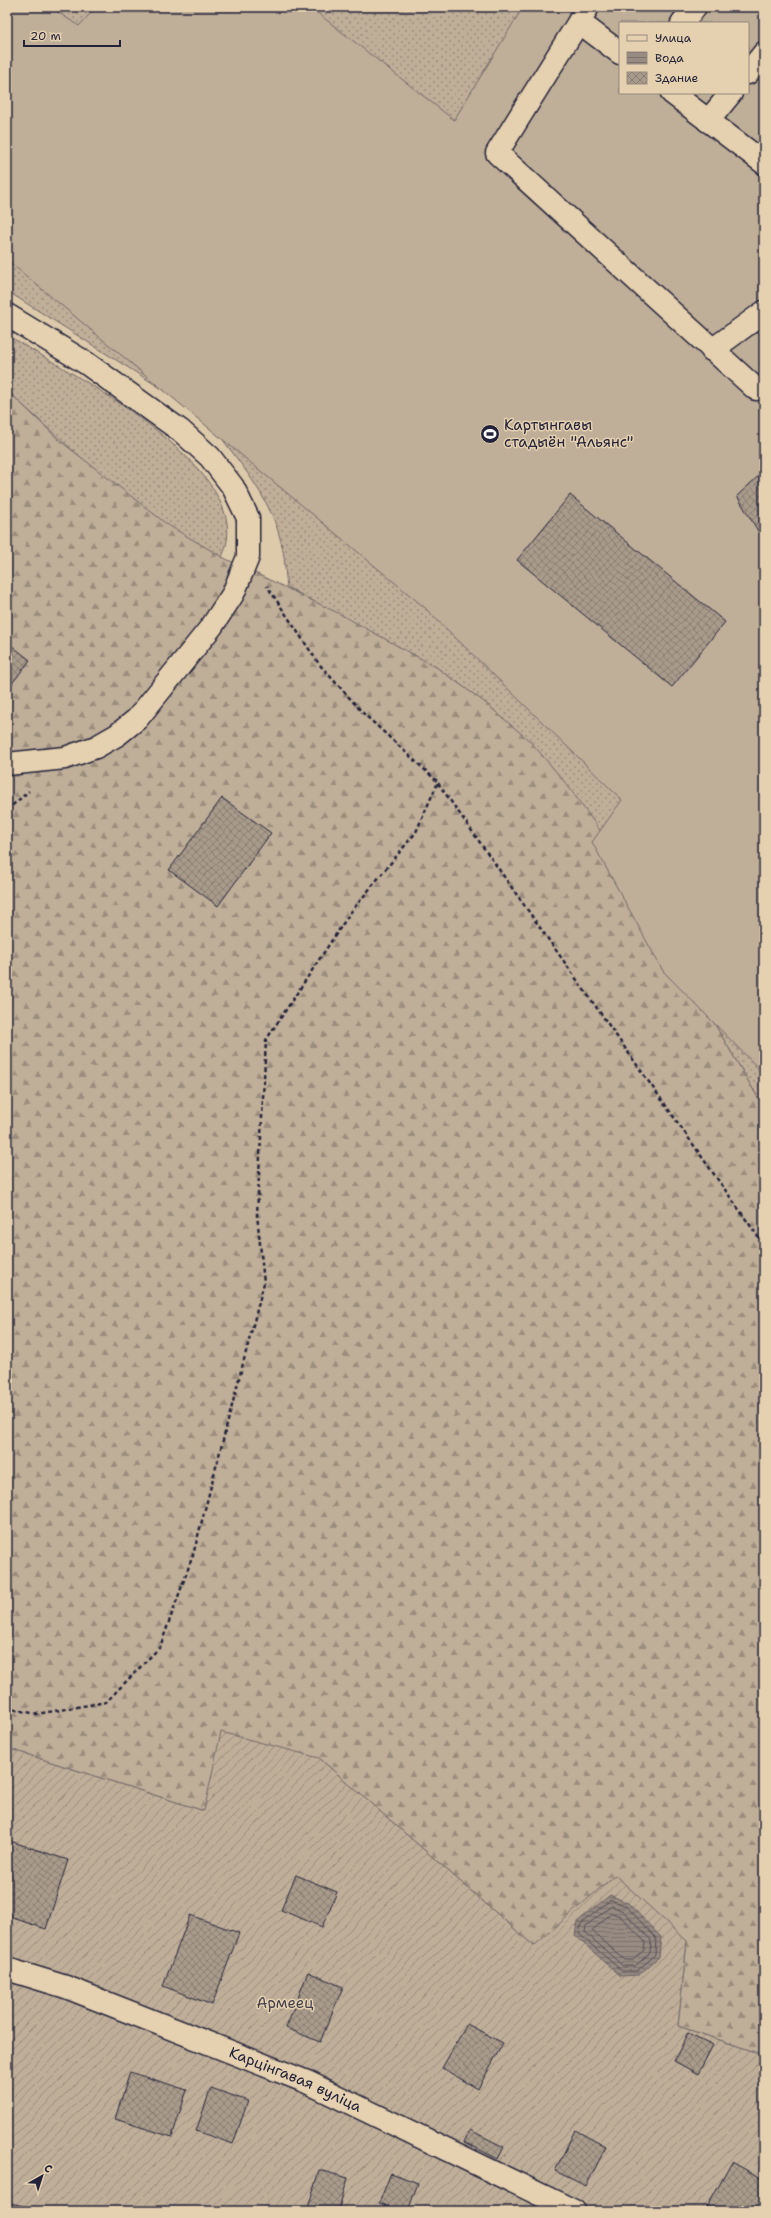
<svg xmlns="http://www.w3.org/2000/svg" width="771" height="2218" viewBox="0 0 771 2218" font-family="'Shantell Sans',sans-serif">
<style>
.grass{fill:url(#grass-dots);stroke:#70686a}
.forest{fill:url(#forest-firs);stroke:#70686a}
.garden{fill:url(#garden-furrows);stroke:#70686a}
.pitch{fill:#bfae98;stroke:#70686a;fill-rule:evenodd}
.water{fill:url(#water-rules);stroke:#696166}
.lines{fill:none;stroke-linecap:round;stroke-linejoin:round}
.shore{stroke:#514c57;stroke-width:1}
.building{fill:url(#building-cross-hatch);stroke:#22223b}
.minor-casing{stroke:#22223b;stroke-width:25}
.path{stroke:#22223b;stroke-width:2.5;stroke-dasharray:4 3;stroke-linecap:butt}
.minor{stroke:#e5d1af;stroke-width:22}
.labels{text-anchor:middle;stroke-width:3;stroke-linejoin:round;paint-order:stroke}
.poi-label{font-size:15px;fill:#22223b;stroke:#e5d1af;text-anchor:start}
.park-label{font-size:15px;fill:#413e4e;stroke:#e5d1af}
.street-label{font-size:15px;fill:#22223b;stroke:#e5d1af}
</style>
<defs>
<pattern id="grass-dots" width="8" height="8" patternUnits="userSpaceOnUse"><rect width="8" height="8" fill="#bfae98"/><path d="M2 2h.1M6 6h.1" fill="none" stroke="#9b8d7d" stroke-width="1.8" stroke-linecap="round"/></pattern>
<pattern id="forest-firs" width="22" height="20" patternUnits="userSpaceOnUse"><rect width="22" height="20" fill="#bfae98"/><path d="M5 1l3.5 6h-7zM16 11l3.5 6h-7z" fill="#9b8d7d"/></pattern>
<pattern id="garden-furrows" width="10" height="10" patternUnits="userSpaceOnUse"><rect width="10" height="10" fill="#bfae98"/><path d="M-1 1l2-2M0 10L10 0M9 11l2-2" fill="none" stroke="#9b8d7d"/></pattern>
<pattern id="water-rules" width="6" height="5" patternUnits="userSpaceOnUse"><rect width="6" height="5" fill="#988b82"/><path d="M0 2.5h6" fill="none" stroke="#7c716c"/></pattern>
<pattern id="building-cross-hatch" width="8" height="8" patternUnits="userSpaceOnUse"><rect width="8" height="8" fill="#a99b8b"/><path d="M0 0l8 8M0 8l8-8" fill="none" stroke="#897e73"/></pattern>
</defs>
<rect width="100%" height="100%" fill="#ddcaaa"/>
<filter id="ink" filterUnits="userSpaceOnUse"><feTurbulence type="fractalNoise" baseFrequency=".025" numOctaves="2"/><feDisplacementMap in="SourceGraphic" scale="8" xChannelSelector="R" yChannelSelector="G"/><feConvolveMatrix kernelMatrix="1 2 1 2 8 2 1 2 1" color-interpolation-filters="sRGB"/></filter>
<g filter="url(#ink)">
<path class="grass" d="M15,7h111l-46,52z
M273,7h295l-93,150z
M7,258l163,136 -163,-103z
M7,335c58,36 257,135 215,222 -18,-10 -37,-20 -55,-32 -57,-39 -109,-87 -160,-135z
M220,436l207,171 210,192 127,195v114l-160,-272 -77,-96 -44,-39 -47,-34 -149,-80c-2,-15 -2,-31 -6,-45 -9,-40 -37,-74 -61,-106z"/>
<path class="forest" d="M7,390l52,50 109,85 54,32 116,56 98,54 47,34 48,41 37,44 36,50 160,272v947l-86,-29 9,-85 -153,5 -215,-188 -115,53 -197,-63z"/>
<path class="garden" d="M221,1732l98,26 215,188 81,-71 72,66 -9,85 86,29v156h-757v-463l197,63z"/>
<path class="pitch" d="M7,7h43l29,19 17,-19h214l144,113 69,-113h241v1067l-101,-103 -71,-129 30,-42 -198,-193 -417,-347zM620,23h128v70h-128z"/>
<path class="water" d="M610,1895l18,8 33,34 -2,20 -20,18 -18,1 -46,-40 2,-14z"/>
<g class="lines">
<path class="shore" d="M611,1900l15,6 30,32 -1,17 -18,16h-15l-43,-37 2,-10z
M612,1906l11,5 28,29 -1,13 -15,13h-12l-38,-34 1,-6z
M612,1913l8,3 25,26 -1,8 -11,10h-8l-33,-29z"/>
</g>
<path class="building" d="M764,471v70l-27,-45z
M570,495l155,127 -53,65 -155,-127z
M7,642l23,18 -23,30z
M222,798l49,35 -53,73 -49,-36z
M7,1840l61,20 -22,69 -39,-13z
M296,1875l41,17 -15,35 -41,-17z
M190,1915l49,18 -27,72 -49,-19z
M308,1972l35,15 -23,55 -34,-14z
M467,2024l36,19 -25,46 -36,-21z
M688,2033l25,12 -15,29 -24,-13z
M130,2072l57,18 -15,47 -57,-18z
M211,2088l37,13 -15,43 -37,-13z
M470,2130l34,17 -6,12 -34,-17z
M575,2130l31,17 -20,39 -31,-15z
M732,2162l32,18v31h-59z
M319,2170l29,8 -10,33h-31z
M391,2173l27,10 -10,28h-7l-22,-8z
M7,2202l28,7v2h-28z"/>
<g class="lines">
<defs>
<g id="minor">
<path d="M588,7l-91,146 259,236"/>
<path d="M579,22l41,31"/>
<path d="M682,23l13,-16"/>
<path d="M748,73l16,-20"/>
<path d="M672,93l92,70"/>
<path d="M708,121l23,-28"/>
<path d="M7,315l79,48 95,68 29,26 23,30 15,31v39l-15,37 -21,32 -75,93 -20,16 -21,12 -31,11 -58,6"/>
<path d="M712,350l52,-38"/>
<path id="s1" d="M7,1969l59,18 241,95 267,129"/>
</g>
</defs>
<use href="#minor" class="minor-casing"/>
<path class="path" d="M438,783l326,462
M7,810l22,-19
M7,1708l30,6 69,-12 54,-55 33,-92 71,-272 -7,-69 9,-174 84,-127 66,-81 22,-50 -74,-68 -45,-50 -52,-78"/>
<use href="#minor" class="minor"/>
</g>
</g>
<defs>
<symbol id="stadium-disc" viewBox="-11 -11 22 22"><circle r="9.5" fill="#22223b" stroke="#e5d1af"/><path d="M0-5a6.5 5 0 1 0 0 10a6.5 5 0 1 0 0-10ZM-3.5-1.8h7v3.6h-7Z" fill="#fff"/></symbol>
</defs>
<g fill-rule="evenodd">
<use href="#stadium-disc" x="479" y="423" width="22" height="22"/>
</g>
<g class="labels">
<g class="poi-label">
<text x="504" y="430">Картынгавы<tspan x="504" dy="17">стадыён "Альянс"</tspan></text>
</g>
<g class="park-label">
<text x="285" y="2008">Армеец</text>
</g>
<g class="street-label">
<text dy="5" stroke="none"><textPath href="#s1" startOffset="309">Карцінгавая вуліца</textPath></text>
</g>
</g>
<rect width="771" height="2218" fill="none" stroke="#e5d1af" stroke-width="24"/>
<rect x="12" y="12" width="747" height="2194" fill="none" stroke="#22223b" stroke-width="1.5" filter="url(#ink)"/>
<rect x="619" y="22" width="130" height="72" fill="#e5d1af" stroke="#978b81"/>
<rect x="627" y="35" width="20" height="6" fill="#e5d1af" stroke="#978b81"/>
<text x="655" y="42" font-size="12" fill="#22223b">Улица</text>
<rect x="627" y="52" width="20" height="12" fill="url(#water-rules)" stroke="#978b81"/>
<text x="655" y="62" font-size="12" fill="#22223b">Вода</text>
<rect x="627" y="72" width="20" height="12" fill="url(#building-cross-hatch)" stroke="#978b81"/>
<text x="655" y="82" font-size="12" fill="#22223b">Здание</text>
<g transform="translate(42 2176) rotate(39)" stroke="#e5d1af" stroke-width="3" paint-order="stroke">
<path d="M0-3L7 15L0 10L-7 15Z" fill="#22223b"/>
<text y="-6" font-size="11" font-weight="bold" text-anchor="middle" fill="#22223b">С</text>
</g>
<path d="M24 40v6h96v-6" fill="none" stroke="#22223b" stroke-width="2"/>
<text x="30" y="40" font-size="12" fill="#22223b" stroke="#e5d1af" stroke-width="3" paint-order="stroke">20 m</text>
</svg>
